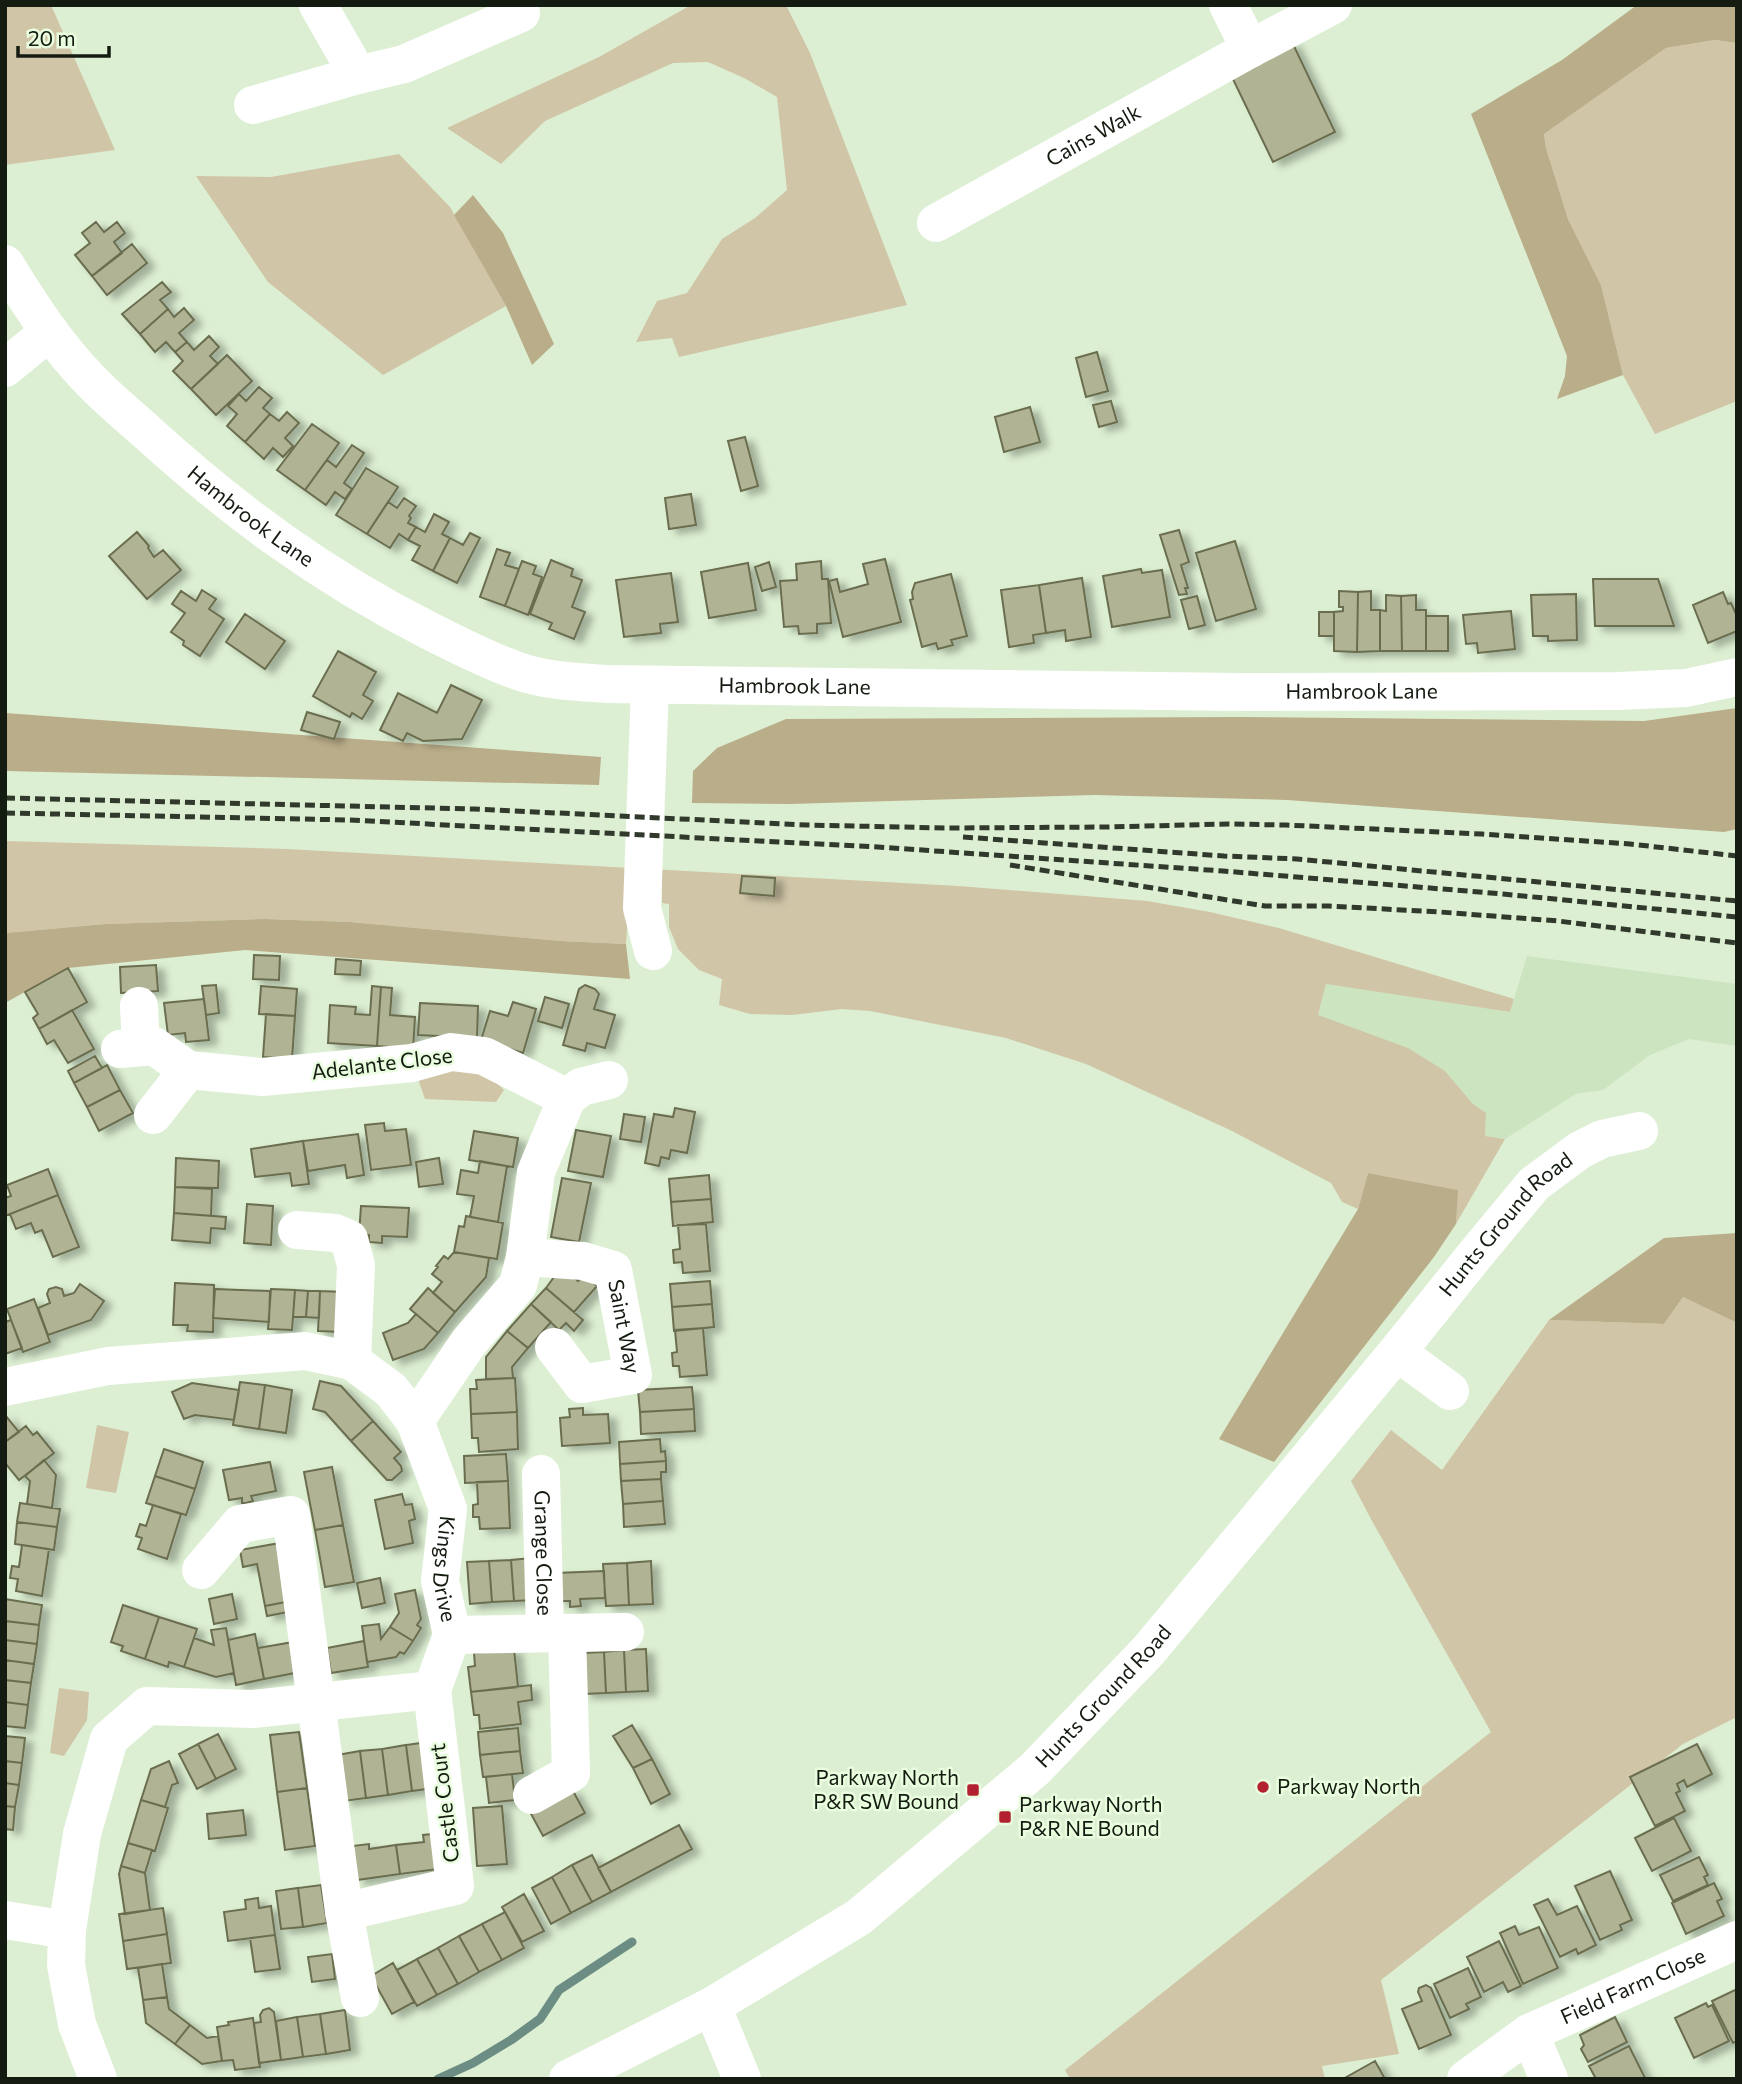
<svg xmlns="http://www.w3.org/2000/svg" width="1742" height="2084" viewBox="0 0 1742 2084" font-family="Commissioner,sans-serif">
<style>
.built{fill:#cce4c0}
.green{fill:#d0c5a7}
.forest{fill:#baad89}
.lines{fill:none;stroke-linecap:round;stroke-linejoin:round}
.stream{stroke:#6b8d83;stroke-width:9}
.building{fill:#b0b494;stroke:#6b6e50;stroke-width:2;filter:url(#shadow)}
.minor{stroke:#fff;stroke-width:38}
.rail{stroke:#31392c;stroke-width:5;stroke-dasharray:10 5;stroke-linecap:butt}
.poi-dot{fill:#b32130;stroke:#e9fddf;stroke-width:2.5}
.labels{text-anchor:middle;stroke-width:5;stroke-linejoin:round;paint-order:stroke}
.street-label{font-size:21px;fill:#141b10;stroke:#e9fddf}
.poi-label{font-size:21px;fill:#141b10;stroke:#e9fddf;text-anchor:start}
</style>
<defs>
<filter id="shadow"><feDropShadow dx="8" dy="4.5" stdDeviation="3.5" flood-color="#0004"/></filter>
</defs>
<rect width="100%" height="100%" fill="#dcefd2"/>
<path class="built" d="M1527,956l210,28v62l-48,-7 -39,16 -47,35 -27,4 -71,45 -20,-3 1,-23 -13,-9 -28,-33 -127,-55 8,-32 184,28z"/>
<path class="green" d="M5,5h46l64,145 -110,15z
M691,5h95l24,48 97,252 -228,52 -7,-19 -36,4 21,-41 30,-8 35,-54 33,-21 32,-28 -10,-93 -33,-19 -36,-16 -35,1 -128,58 -44,43 -54,-36 152,-71z
M1715,40l22,3v358l-82,33 -32,-59 -22,-90 -33,-66 -22,-71 -2,-14 122,-86z
M399,154l51,53 56,99 -123,69 -115,-93 -72,-106 75,1z
M5,841l282,8 671,37 189,15 63,11 69,16 235,71 -4,13 -184,-28 -8,31 90,33 37,23 28,33 13,9 -1,23 20,3 -49,85 1,-34 -89,-17 -10,36 -16,-7 -11,-19 -101,-53 -144,-66 -80,-26 -136,-27 -28,-2 -50,6 -42,-1 -31,-9 3,-26 -23,-9 -21,-21 -9,-22v-23l-7,-1v-23l-32,-2 -4,66 -65,-3 -211,-19 -84,-3 -161,5 -100,9z
M462,1067l24,6 18,17 -8,12 -71,-3 -7,-20z
M1683,1297l54,26v394l-54,27 -302,236 18,74 -77,12 3,13h-255l-5,-9 426,-338 -119,-211 -21,-40 40,-51 51,40 107,-150 115,4z
M97,1425l32,7 -13,61 -30,-5z
M59,1688l30,4 -2,28 -23,36 -14,-3z"/>
<path class="forest" d="M1637,5h100v38l-22,-3 -49,8 -122,86 2,14 22,71 33,66 22,90 -66,24 8,-23 2,-20 -96,-242 91,-54z
M473,195l30,38 51,111 -22,21 -26,-59 -52,-91z
M1737,708v121l-13,3 -437,-32 -193,-5 -304,9 -98,-1 1,-32 24,-23 69,-29 453,-2 405,4z
M5,713l596,44 -2,28 -594,-14z
M266,919l84,3 211,19 65,3 4,35 -385,-29 -177,18 -63,35v-70l100,-9z
M1368,1173l90,17 -2,34 -22,33 -160,205 -55,-23 139,-230z
M1737,1233v90l-54,-26 -19,27 -115,-4 115,-82z"/>
<g class="lines">
<path class="stream" d="M438,2079l35,-16 38,-23 29,-21 19,-29 73,-48"/>
</g>
<path class="building" d="M1292,42l43,90 -62,30 -43,-89z
M96,222l8,10 13,-10 8,11 -11,9 8,11 -30,23 -17,-21 15,-12 -8,-10z
M132,244l15,19 -40,32 -15,-19z
M162,282l9,10 -11,8 8,9 -28,25 -18,-20z
M184,308l10,12 -15,13 8,9 -12,10 -9,-10 -11,10 -15,-18 28,-25 6,8z
M209,336l10,11 -9,9 8,8 -27,25 -18,-18 10,-10 -8,-9 12,-10 7,8z
M1097,352l11,39 -22,6 -10,-39z
M227,355l25,26 -36,34 -25,-26z
M259,387l13,11 -9,10 7,6 -25,28 -18,-16 10,-12 -9,-8 11,-12 7,7z
M1111,401l6,21 -18,5 -6,-22z
M1030,407l10,35 -36,10 -9,-35z
M287,412l12,11 -14,15 8,8 -10,11 -10,-9 -9,11 -19,-17 25,-28 9,7z
M312,424l27,19 -34,47 -28,-20z
M745,437l13,49 -17,5 -13,-50z
M352,445l12,8 -20,30 8,6 -7,10 -10,-7 -9,13 -21,-15 22,-30 9,7z
M366,468l32,19 -31,47 -31,-19z
M691,494l5,31 -27,4 -4,-31z
M404,498l12,8 -7,10 2,2 -3,5 8,4 -8,13 -9,-6 -9,14 -23,-14 21,-32 9,6z
M434,514l15,8 -7,12 8,4 -17,33 -21,-11 8,-14 -12,-6 8,-13 9,5z
M1179,530l10,32 -8,3 7,23h-3l2,6 -8,1 -19,-60z
M137,532l12,14 -1,2 6,9 9,-7 18,20 -34,29 -38,-43z
M470,533l10,5 -23,45 -24,-12 17,-33 13,7z
M1235,541l21,68 -40,12 -20,-68z
M497,549l13,4 -5,12 14,4 -14,37 -25,-9z
M885,559l16,63 -58,15 -14,-56 8,-2 3,13 28,-8 -5,-20z
M551,560l22,9 -2,7 11,4 -10,27 13,5 -11,27 -25,-10 3,-6 -22,-9z
M522,561l14,5 -3,8 9,3 -14,38 -23,-9z
M821,561l1,18h6l3,44 -14,1v9l-18,1 -1,-8 -14,1 -4,-46 17,-1 -1,-16z
M769,562l7,25 -14,4 -7,-24z
M748,563l8,47 -47,8 -8,-46z
M1141,569l1,4 20,-3 8,47 -58,10 -9,-51z
M671,573l7,49 -18,2 1,9 -37,4 -8,-57z
M951,574l16,62 -16,4 2,5 -15,4 -2,-6 -14,4 -12,-47 3,-1 -1,-7 3,-9z
M1082,578l9,59 -25,4 -1,-11 -19,3 -7,-48z
M1593,579h65l16,47h-79z
M1039,585l7,48 -13,2 1,8 -25,4 -8,-57z
M202,590l14,9 -7,10 15,10 -24,37 -17,-11 1,-4 -13,-9 14,-19 -13,-9 9,-13 15,10z
M1339,591l19,1 -1,60 -23,-1v-39l9,-1v-4h-4z
M1371,591v19h9v41l-23,1 1,-60z
M1723,592l5,12 3,-1 6,13v15l-29,12 -15,-38z
M1576,594l1,46 -29,1v-5h-15l-2,-41z
M1386,595l15,1 1,55h-22v-41l6,1z
M1416,595v15h10v41h-24l-1,-55z
M1197,596l8,29 -16,4 -8,-29z
M1511,611l4,38 -37,4 -1,-10 -11,1 -3,-29z
M1319,612h15v24h-15z
M245,614l40,27 -20,28 -39,-27z
M1426,616h22v35h-22z
M338,651l38,21 -13,23 10,6 -11,18 -10,-6 -2,4 -37,-21z
M451,685l31,15 -20,39 -39,2 -16,-8 -4,8 -23,-11 18,-37 39,20z
M307,712l33,10 -6,17 -33,-9z
M742,876l33,2 -1,18 -34,-3z
M254,955l26,1 -1,24 -26,-1z
M336,959l25,2 -1,14 -25,-1z
M156,965l2,26 -37,2 -1,-26z
M68,968l19,34 -48,27 -6,-11 5,-4 -13,-22z
M216,985l3,28 -13,2 -4,-29z
M585,985l10,4 4,5 -5,15 21,6 -10,33 -18,-5 -2,8 -22,-6 16,-56z
M261,986l36,3 -2,27 -36,-2z
M372,986l9,1 -4,59 -49,-3 2,-38 26,2 -1,7 15,1z
M381,987l11,1 -2,27 25,2 -2,32 -36,-3z
M545,997l24,7 -7,24 -24,-7z
M204,999l5,41 -23,2 -1,-9 -17,2 -4,-32z
M513,1002l23,7 -13,44 -42,-13 9,-29 18,5z
M420,1003l58,3 -1,32 -59,-3z
M72,1010l22,39 -26,14 -14,-23 -7,4 -8,-15z
M266,1014l29,2 -3,43 -29,-2z
M95,1056l7,12 -28,15 -6,-12z
M107,1065l13,25 -33,17 -13,-24z
M120,1090l13,23 -34,18 -12,-24z
M675,1108l20,4 -8,41 -16,-3 -2,9 -8,-2 -2,9 -14,-3 9,-49 19,3z
M624,1114l21,3 -4,25 -21,-3z
M384,1123l1,8 21,-2 5,36 -40,5 -6,-45z
M576,1130l35,6 -8,41 -35,-6z
M474,1131l44,7 -5,29 -44,-7z
M358,1134l6,41 -17,3 -2,-13 -37,6 -5,-30z
M303,1141l6,43 -17,2 -2,-13 -35,4 -4,-28z
M176,1158l43,3 -1,27 -43,-1z
M439,1158l4,26 -24,3 -3,-25z
M480,1161l27,5 -9,56 -28,-5 4,-21 -17,-2 4,-24 17,3z
M48,1169l10,26 -53,21v-18l6,-2 -4,-11z
M709,1175l2,24 -40,3 -2,-23z
M562,1178l29,5 -12,59 -28,-5z
M175,1187l37,2 -1,27 -37,-3z
M58,1195l21,52 -26,10 -11,-27 -7,3 -4,-10 -15,6 -6,-15z
M711,1199l2,23 -40,4 -2,-24z
M247,1204l26,2 -2,39 -27,-2z
M361,1206l48,2 -2,29 -25,-1v7l-13,-1v-7l-10,-1z
M174,1213l52,4 -1,12 -14,-1 -1,15 -38,-3z
M466,1216l37,7 -6,36 -43,-7 5,-26 5,1z
M706,1224l4,47 -27,2 -1,-11 -8,1 -1,-13 7,-1 -2,-24z
M454,1252l35,6 -3,19 -31,35 -22,-19 9,-11 -10,-8 6,-7 -2,-1 8,-10 4,3z
M562,1266l16,15 6,-7 13,12 -23,26 -28,-24z
M710,1281l2,23 -40,3 -2,-23z
M175,1283l39,2 -1,47 -26,-1 1,-6h-15z
M80,1284l24,17 -13,19 -43,15 -10,-27 12,-5 -3,-9 2,-5 7,-2 6,2 2,7 10,-3z
M428,1288l27,24 -17,21 -28,-24z
M546,1288l37,32 -9,11 -8,-8 -7,7 -28,-26z
M215,1289l55,2 -1,31 -56,-4z
M271,1289l24,1 -3,40 -24,-1z
M295,1290l13,1 -2,26h-13z
M308,1291h12l-1,27 -13,-1z
M320,1291l24,1 -2,40 -24,-1z
M34,1299l16,43 -27,10 -16,-43z
M531,1304l20,18 -23,26 -21,-17z
M712,1304l2,23 -40,4 -2,-24z
M416,1314l22,19 -14,16 -31,11 -10,-27 25,-10z
M11,1320l11,28 -17,6v-32z
M703,1328l4,47 -27,2 -1,-11h-6l-1,-13 5,-1 -2,-22z
M507,1331l21,17 -16,19 1,11 -27,1v-22z
M515,1378l2,34 -46,2 -1,-25h7l-1,-9z
M320,1381l21,5 32,35 -22,20 -26,-29 -12,-3z
M240,1382l25,3 -6,44 -26,-4z
M192,1383l47,7 -5,30 -39,-5 -11,4 -12,-27z
M265,1385l27,5 -6,43 -27,-4z
M692,1387l2,22 -54,3 -2,-22z
M583,1408v7l25,-1 2,29 -48,3 -2,-28 10,-1 -1,-8z
M694,1409l1,22 -54,3 -1,-22z
M517,1412l1,37 -39,3 -1,-14h-6l-1,-24z
M5,1415l14,17 -14,10z
M373,1421l28,31 -7,6 7,8 1,5 -10,9h-5l-36,-39z
M26,1426l7,9 4,-3 17,21 -35,27 -14,-17v-21z
M660,1439l1,13 4,-1 1,10 -46,3 -1,-22z
M164,1449l39,13 -8,27 -40,-13z
M506,1454l2,27 -43,2 -1,-27z
M44,1460l12,15 -4,33 -25,-4 3,-23 -5,-5z
M666,1461v11h-5v7l-40,2 -1,-17z
M270,1462l6,29 -25,5 2,5 -7,2h-4v-5l-13,2 -6,-30z
M332,1467l11,58 -28,5 -11,-58z
M155,1476l40,13 -9,26 -40,-12z
M661,1479l2,22 -40,3 -2,-23z
M508,1481l2,47 -30,1 -1,-12h-6v-12l5,-1 -1,-22z
M402,1494l3,11 7,-1 3,15 -6,2 4,22 -28,6 -10,-49z
M663,1501l2,23 -41,3 -1,-23z
M20,1503l40,6 -3,18 -40,-5z
M153,1505l28,9 -14,45 -29,-10 4,-11 -6,-2 4,-12 6,2z
M17,1522l40,5 -3,23 -39,-6z
M343,1525l11,57 -29,5 -10,-57z
M280,1543l11,58 -26,5 -8,-42 -14,3 -3,-17z
M22,1545l27,4 -7,47 -26,-5 2,-12 -8,-1 2,-12 7,1z
M532,1558l3,42 -21,1 -3,-41z
M511,1560l3,41 -22,1 -3,-41z
M489,1561l3,41 -22,2 -3,-42z
M651,1561l2,43 -24,1 -2,-42z
M627,1563l2,42 -23,1 -3,-42z
M604,1571l1,27 -25,1 1,7 -11,1v-6h-12l-2,-28z
M380,1578l5,25 -23,5 -5,-25z
M415,1590l6,29 -4,6 4,3 -8,13 -23,-14 9,-14 -4,-19z
M232,1594l5,25 -23,5 -5,-25z
M5,1599l37,6 -3,20 -34,-4z
M291,1601l2,10 -26,5 -2,-10z
M123,1605l36,12 -14,42 -24,-8 2,-5 -12,-4z
M159,1617l38,12 -13,38 -15,-5 -1,5 -23,-8z
M5,1621l34,4 -2,19 -32,-4z
M379,1624l2,15 9,-12 23,14 -9,13 -4,-2 -4,5 -29,5 -5,-36z
M226,1628l8,45 -18,4 -32,-10 10,-29 20,7 -3,-15z
M255,1634l9,45 -28,6 -8,-45z
M5,1640l32,4 -3,20 -29,-4z
M299,1641l6,30 -41,8 -6,-31z
M364,1641l4,26 -37,6 -4,-25z
M514,1649l4,38 -47,5 -3,-25 7,-1 -1,-13z
M646,1649l2,42 -22,1 -2,-42z
M624,1650l2,42 -20,1 -2,-41z
M604,1652l2,41 -22,1 -2,-41z
M5,1660l29,4 -3,19 -26,-3z
M5,1680l26,3 -3,22 -23,-3z
M531,1685l1,15 -14,2 3,22 -41,5 -1,-14h-5l-3,-23z
M5,1702l23,3 -3,23 -20,-2z
M632,1725l20,34 -19,9 -20,-32z
M518,1728l2,23 -40,4 -2,-23z
M299,1732l8,56 -30,4 -7,-57z
M218,1734l18,35 -20,10 -18,-35z
M5,1736l20,2 -3,25 -17,-2z
M428,1742l6,46 -22,3 -6,-46z
M198,1744l18,35 -19,10 -18,-35z
M1697,1744l15,30 -25,13 -3,-7 -7,4 3,7 -4,2 9,18 -30,15 -25,-49z
M406,1745l6,46 -24,4 -6,-46z
M382,1749l6,46 -22,3 -6,-47z
M360,1751l6,47 -22,3 -7,-46z
M520,1751l3,22 -40,4 -3,-22z
M652,1759l18,35 -19,10 -18,-36z
M5,1761l17,2 -3,22 -14,-2z
M169,1761l9,22 -6,2 -7,22 -24,-7 10,-31z
M512,1774l3,26 -26,3 -3,-26z
M5,1783l14,2 -4,22 -10,-1z
M307,1788l8,58 -30,4 -8,-58z
M572,1789l13,24 -42,23 -13,-24z
M141,1800l27,8 -13,43 -27,-8z
M5,1806l10,1 -2,23 -8,-1z
M502,1806l5,58 -30,2 -4,-58z
M243,1810l3,25 -37,4 -2,-25z
M1674,1818l17,33 -39,20 -17,-33z
M679,1825l13,24 -81,43 -13,-24z
M442,1833l4,35 -46,6 -4,-29 28,-3 -1,-7z
M128,1843l24,7 -7,23 -24,-7z
M369,1844v5l27,-4 4,29 -43,6 -5,-34z
M592,1855l19,37 -19,10 -20,-37z
M1699,1857l9,18 -4,2 4,8 -35,16 -13,-26z
M572,1865l20,37 -21,11 -19,-36z
M121,1866l24,7 5,37 -25,4 -6,-40z
M1610,1871l22,49 -12,5 2,5 -22,10 -25,-54z
M552,1877l19,36 -20,11 -19,-36z
M1714,1883l8,16 -5,2 7,15 -38,18 -14,-31z
M321,1885l6,38 -24,4 -5,-39z
M298,1888l5,39 -22,2 -5,-38z
M524,1894l20,37 -22,11 -20,-35z
M258,1898l1,10 12,-2 4,29 -47,6 -4,-29 22,-3 -1,-9z
M1548,1899l9,16 20,-9 19,39 -18,9 -2,-5 -16,8 -26,-52z
M163,1908l4,26 -44,7 -4,-27z
M505,1912l19,36 -22,12 -20,-36z
M482,1924l20,36 -23,12 -20,-36z
M1515,1926l4,9 20,-8 19,41 -35,16 -23,-51z
M167,1934l4,29 -44,6 -4,-28z
M275,1935l5,34 -25,3 -5,-34z
M459,1936l20,36 -21,12 -20,-36z
M1499,1941l22,45 -13,6 -5,-10 -19,10 -17,-35z
M438,1948l20,36 -21,11 -20,-36z
M332,1954l3,25 -23,3 -4,-25z
M417,1959l20,36 -20,11 -20,-36z
M393,1963l21,39 -22,12 -21,-38z
M162,1964l5,33 -24,3 -5,-32z
M1468,1968l13,29 -15,7 3,5 -19,9 -16,-34z
M1426,1985l5,3 20,47 -32,14 -17,-40 20,-8 -4,-9 1,-4z
M1737,1989v52l-4,2 -21,-42z
M167,1997l2,12 21,16 -15,19 -29,-21 -3,-23z
M1706,2003l2,4 4,-2 17,36 -35,17 -19,-40z
M269,2008l5,4 7,48 -22,3 -5,-40 7,-1 -1,-7 3,-5z
M345,2010l5,40 -24,4 -6,-40z
M320,2014l6,40 -23,3 -6,-40z
M297,2017l6,40 -22,3 -5,-39z
M1615,2017l12,25 -39,20 -7,-13 3,-4 -4,-10z
M253,2018l7,49 -25,3 -2,-10 -11,1 -5,-34 12,-2 -1,-3z
M190,2025l17,13 11,-2 4,25 -20,3 -27,-20z
M1629,2046l16,32 -49,1 -7,-13z
M1375,2061l10,18h-42z"/>
<g class="lines">
<g class="minor">
<path d="M318,5l40,70"/>
<path d="M1228,5l22,44"/>
<path d="M253,105l105,-30 46,-11 117,-51"/>
<path id="s1" d="M936,223l314,-174 83,-44"/>
<path id="s2" d="M5,264c25,41 51,81 85,116 18,19 39,36 59,54 86,78 173,142 277,195 30,15 60,31 92,42 28,10 59,11 89,13l632,8 379,-1 68,-3 51,-11"/>
<path d="M5,368l44,-36"/>
<path d="M650,685l-8,223 11,43"/>
<path d="M139,1006l2,41"/>
<path d="M120,1049l34,-3 34,24 74,7 150,-14 39,-11 33,4 83,42"/>
<path d="M153,1115l35,-45"/>
<path d="M297,1230l38,3 14,6 7,26 -4,96"/>
<path id="s3" d="M525,1257l58,4 30,9 20,105 -51,9 -28,-37"/>
<path d="M1397,1352l53,39"/>
<path id="s4" d="M5,1387l103,-21 197,-15 47,10 39,29 24,31 33,88 -8,72 12,54 -20,55 -179,19 -106,-3 -38,33 -27,95 -15,96 -1,35 11,59 21,55"/>
<path d="M415,1421l54,-79 49,-57 7,-28 11,-85 31,-74 14,-11 28,-7"/>
<path id="s5" d="M541,1474l4,159"/>
<path d="M201,1570l39,-46 51,-9 53,397 16,86"/>
<path d="M452,1635l173,-3"/>
<path d="M532,1795l39,-22 -4,-140"/>
<path d="M344,1912l111,-26 -23,-196"/>
<path d="M5,1920l62,10"/>
<path d="M712,2006l30,73"/>
<path d="M1529,2033l20,46"/>
<path id="s6" d="M568,2079l144,-73 147,-89 176,-148 114,-119 248,-298 78,-97 59,-71 46,-34 22,-11 37,-8"/>
<path id="s7" d="M1466,2079l63,-46 208,-93"/>
</g>
<path class="rail" d="M5,798l469,11 333,16 139,3 162,-1 120,-3 58,1 196,9 148,10 107,12
M5,813l344,7 529,27 345,24 280,23 234,23
M963,837l261,19 73,3 440,42
M1010,865l255,41h64l111,6 118,9 179,22"/>
</g>
<g class="poi-dot">
<circle cx="1263" cy="1787" r="7"/>
<rect x="966" y="1783" width="14" height="14" rx="3.5"/>
<rect x="998" y="1810" width="14" height="14" rx="3.5"/>
</g>
<g class="labels">
<g class="street-label">
<text dy="7" stroke="none"><textPath href="#s1" startOffset="180">Cains Walk</textPath></text>
<text dy="7" stroke="none"><textPath href="#s2" startOffset="355">Hambrook Lane</textPath></text>
<text dy="7" stroke="none"><textPath href="#s2" startOffset="943">Hambrook Lane</textPath></text>
<text dy="7" stroke="none"><textPath href="#s2" startOffset="1510">Hambrook Lane</textPath></text>
<text transform="translate(382 1064) rotate(-7)" y="7">Adelante Close</text>
<text dy="7" stroke="none"><textPath href="#s6" startOffset="1284">Hunts Ground Road</textPath></text>
<text dy="7" stroke="none"><textPath href="#s3" startOffset="147">Saint Way</textPath></text>
<text dy="7" stroke="none"><textPath href="#s5" startOffset="79">Grange Close</textPath></text>
<text dy="7" stroke="none"><textPath href="#s4" startOffset="593">Kings Drive</textPath></text>
<text dy="7" stroke="none"><textPath href="#s6" startOffset="663">Hunts Ground Road</textPath></text>
<text transform="translate(445 1803) rotate(-97)" y="7">Castle Court</text>
<text dy="7" stroke="none"><textPath href="#s7" startOffset="192">Field Farm Close</textPath></text>
</g>
<g class="poi-label">
<text x="959" y="1785" text-anchor="end">Parkway North<tspan x="959" dy="24">P&amp;R SW Bound</tspan></text>
<text x="1277" y="1794">Parkway North</text>
<text x="1019" y="1812">Parkway North<tspan x="1019" dy="24">P&amp;R NE Bound</tspan></text>
</g>
</g>
<rect width="1742" height="2084" fill="none" stroke="#141b10" stroke-width="14"/>
<path d="M18 46v10h91v-10" fill="none" stroke="#141b10" stroke-width="3.5"/>
<text x="28" y="46" font-size="21" fill="#141b10" stroke="#e9fddf" stroke-width="5" paint-order="stroke">20 m</text>
</svg>
